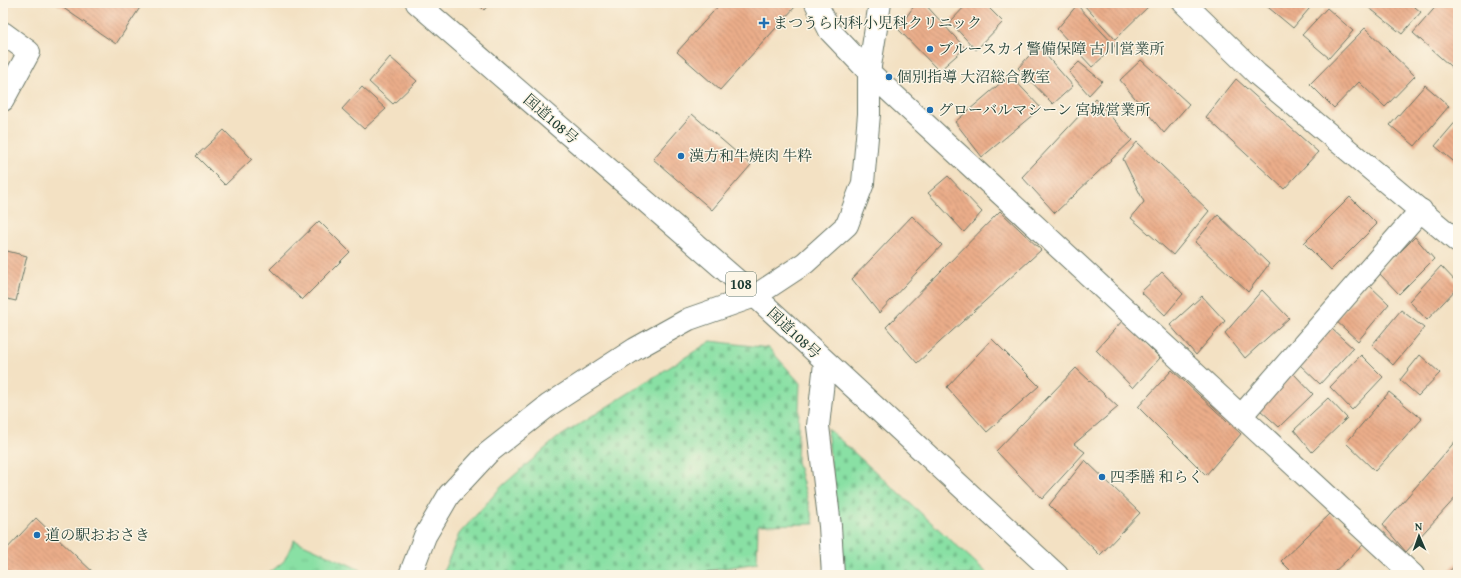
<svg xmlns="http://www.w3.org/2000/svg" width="1461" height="578" viewBox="0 0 1461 578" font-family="'Gentium Book Plus','Noto Serif JP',serif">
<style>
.grass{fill:url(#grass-tufts);stroke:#548e6c}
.cemetery{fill:url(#cemetery-stones);stroke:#548e6c}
.building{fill:url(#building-back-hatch)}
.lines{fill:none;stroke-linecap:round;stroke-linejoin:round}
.minor-casing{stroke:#697666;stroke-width:24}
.tertiary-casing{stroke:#697666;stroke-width:24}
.trunk-casing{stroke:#697666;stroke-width:24}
.minor{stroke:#fff;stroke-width:22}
.tertiary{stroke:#fff;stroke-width:22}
.trunk{stroke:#fff;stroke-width:22}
.poi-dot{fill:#1f6fb2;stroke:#fcf5e5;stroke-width:1.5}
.labels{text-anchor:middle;stroke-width:3;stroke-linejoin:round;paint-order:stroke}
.shield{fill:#fcf5e5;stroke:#617469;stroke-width:1}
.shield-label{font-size:14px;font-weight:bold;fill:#1f3d34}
.poi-label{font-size:15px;fill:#1f3d34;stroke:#fcf5e5;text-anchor:start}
.street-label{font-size:15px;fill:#1f3d34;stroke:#fcf5e5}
</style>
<defs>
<pattern id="grass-tufts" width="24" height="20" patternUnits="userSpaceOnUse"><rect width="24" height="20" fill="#89e0a4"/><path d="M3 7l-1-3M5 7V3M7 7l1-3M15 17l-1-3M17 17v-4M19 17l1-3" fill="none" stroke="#76c18e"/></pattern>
<pattern id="cemetery-stones" width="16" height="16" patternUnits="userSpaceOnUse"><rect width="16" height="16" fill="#89e0a4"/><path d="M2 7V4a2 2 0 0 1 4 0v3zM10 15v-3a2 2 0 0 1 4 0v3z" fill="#76c18e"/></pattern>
<pattern id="building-back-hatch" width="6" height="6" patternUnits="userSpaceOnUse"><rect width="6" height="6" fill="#ebad8a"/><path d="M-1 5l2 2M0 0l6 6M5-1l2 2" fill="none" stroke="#be8e72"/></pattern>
</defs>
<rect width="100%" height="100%" fill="#fcf5e5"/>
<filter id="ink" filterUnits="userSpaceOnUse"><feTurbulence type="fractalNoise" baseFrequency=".025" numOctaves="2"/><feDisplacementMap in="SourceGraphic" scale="8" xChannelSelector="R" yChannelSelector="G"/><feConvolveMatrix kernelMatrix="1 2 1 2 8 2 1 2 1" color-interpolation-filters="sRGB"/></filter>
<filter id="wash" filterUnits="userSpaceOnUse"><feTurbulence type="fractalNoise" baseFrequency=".012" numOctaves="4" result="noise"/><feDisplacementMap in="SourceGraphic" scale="16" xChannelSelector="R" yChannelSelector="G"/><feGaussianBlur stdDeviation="0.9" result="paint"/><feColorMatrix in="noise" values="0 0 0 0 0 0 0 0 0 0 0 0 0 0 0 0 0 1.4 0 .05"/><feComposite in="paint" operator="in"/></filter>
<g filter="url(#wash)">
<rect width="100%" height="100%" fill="#f3e1c3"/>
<path class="grass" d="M294,540l67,30 -1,5h-93l17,-14z"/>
<path class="cemetery" d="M711,341l58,7 31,35 -3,78 17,63 -56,1 -1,38 -51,8 -2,4h-262l17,-41 43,-48 54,-47z
M827,428l159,144 2,3h-145z"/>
<g id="blocks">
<path class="building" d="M56,3h87l-27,41z
M477,3h13l-6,7z
M721,3h69l5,4 -75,83 -43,-38z
M916,3h8l41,45 -26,23 -41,-42z
M968,3h16l19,19 -27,28 -26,-28z
M1082,3h70l-37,36z
M1263,3h51l-21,25z
M1370,3h40l11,9 -19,22 -35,-28z
M1439,3h9l10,9v61l-45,-40z
M1077,5l38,41 -23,21 -35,-38z
M1327,8l26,23 -24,27 -27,-23z
M1365,28l50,48 -30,31 -26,-25 -25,26 -24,-24z
M1038,46l35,40 -20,18 -35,-36z
M390,57l27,24 -24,23 -24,-22z
M1141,60l48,44 -25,29 -44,-53z
M1079,62l23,19 -13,14 -20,-23z
M1010,75l31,33 -59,49 -27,-35z
M1236,79l82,73 -34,37 -78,-72z
M1425,85l24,21 -34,40 -25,-21z
M362,87l24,22 -22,20 -22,-20z
M1095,99l37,41 -77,73 -33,-36z
M692,114l59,51 -39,45 -59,-51z
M1458,119v46l-23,-19z
M224,130l28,29 -27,26 -29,-29z
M1137,142l72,69 -36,44 -42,-37 13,-16 -21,-43z
M948,176l34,36 -18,20 -36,-39z
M1350,197l27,27 -46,46 -27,-27z
M1000,211l41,39 -124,113 -31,-36z
M1218,215l51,49 -21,28 -53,-50z
M912,216l30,29 -63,68 -27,-34z
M319,221l31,31 -48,48 -32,-31z
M1415,237l19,22 -35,35 -20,-21z
M3,250l24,6 -11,45 -13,-3z
M1441,266l17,18v3l-31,33 -18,-19z
M1162,272l21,22 -18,21 -24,-23z
M1369,285l20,19 -31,37 -23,-21z
M1262,290l27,28 -44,40 -20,-25z
M1202,296l23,25 -29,34 -26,-30z
M1401,310l23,18 -31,37 -21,-20z
M1123,320l37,38 -27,30 -37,-38z
M1332,329l21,19 -33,36 -21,-20z
M992,339l47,47 -52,46 -40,-45z
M1361,355l22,22 -31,33 -22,-23z
M1420,355l20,18 -22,23 -18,-16z
M1076,368l42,39 -44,37 11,8 -43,47 -46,-48z
M1172,370l69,64 -35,41 -68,-68z
M1293,373l20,21 -34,33 -19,-17z
M1389,392l33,27 -47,52 -29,-28z
M1328,398l19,20 -35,34 -18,-22z
M1458,438v57l-52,57 -23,-27z
M1085,460l55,53 -40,42 -51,-50z
M1330,514l34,30 -33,31h-36l-14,-14z
M36,518l60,57h-93v-22z
M1458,562v13h-12z
M734,571v4h-29v-3z"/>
</g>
</g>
<g filter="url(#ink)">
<use href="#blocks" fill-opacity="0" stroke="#697666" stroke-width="1"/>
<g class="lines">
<defs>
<path id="minor" d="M816,3l14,28 39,41 544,503
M1184,3l73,71 201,168
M3,33l26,19 -26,48
M825,363l-7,63 12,100 3,49
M1241,416l180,-206"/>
<path id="tertiary" d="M410,575l15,-39 24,-41 39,-42 61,-48 86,-56 54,-30 66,-23 50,-33 42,-38 16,-42 6,-69v-42l11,-69"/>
<path id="trunk" d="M417,3l338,293 302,279"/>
</defs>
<use href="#minor" class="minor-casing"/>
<use href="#tertiary" class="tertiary-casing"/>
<use href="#trunk" class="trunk-casing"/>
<use href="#minor" class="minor"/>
<use href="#tertiary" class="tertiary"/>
<use href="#trunk" class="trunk"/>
</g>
</g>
<g class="poi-dot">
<path d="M762 17h4v4h4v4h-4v4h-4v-4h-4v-4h4z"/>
<circle cx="930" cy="49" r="4"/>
<circle cx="889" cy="77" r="4"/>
<circle cx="930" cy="110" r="4"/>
<circle cx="681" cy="156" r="4"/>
<circle cx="1102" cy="477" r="4"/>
<circle cx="37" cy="535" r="4"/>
</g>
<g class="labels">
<rect class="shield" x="726" y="272" width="30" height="24" rx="3"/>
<g class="shield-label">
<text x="741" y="289">108</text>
</g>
<g class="poi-label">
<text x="773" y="28">まつうら内科小児科クリニック</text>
<text x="938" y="54">ブルースカイ警備保障 古川営業所</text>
<text x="897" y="82">個別指導 大沼総合教室</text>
<text x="938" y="115">グローバルマシーン 宮城営業所</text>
<text x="689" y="161">漢方和牛焼肉 牛粋</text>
<text x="1110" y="482">四季膳 和らく</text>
<text x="45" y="540">道の駅おおさき</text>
</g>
<g class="street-label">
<text transform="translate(551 119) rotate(41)" y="5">国道108号</text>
<text transform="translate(794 333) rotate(43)" y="5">国道108号</text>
</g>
</g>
<rect width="1461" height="578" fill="none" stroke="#fcf5e5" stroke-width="16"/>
<g transform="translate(1419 536) rotate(358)" stroke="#fcf5e5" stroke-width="3" paint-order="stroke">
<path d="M0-3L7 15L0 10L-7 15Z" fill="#1f3d34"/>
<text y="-6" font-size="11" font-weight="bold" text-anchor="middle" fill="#1f3d34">N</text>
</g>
</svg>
